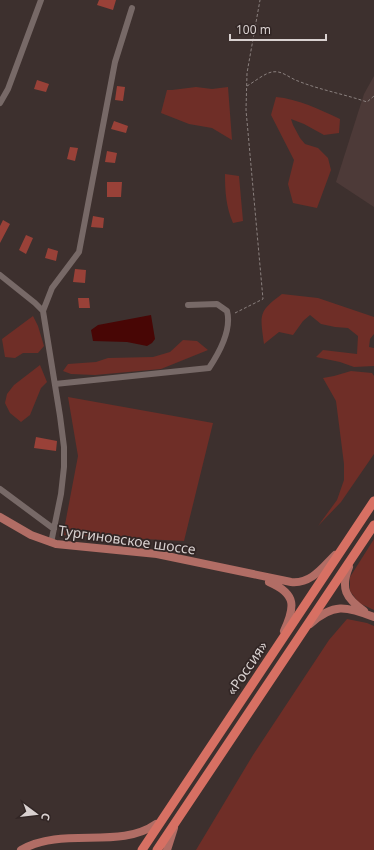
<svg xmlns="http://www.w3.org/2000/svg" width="374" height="850" viewBox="0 0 374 850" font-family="'Noto Sans',sans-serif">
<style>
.built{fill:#4d3a38}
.green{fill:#6f2e27}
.water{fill:#480605}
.building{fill:#994138}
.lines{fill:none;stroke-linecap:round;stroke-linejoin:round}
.path{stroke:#8a807e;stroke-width:1;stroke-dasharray:3 2;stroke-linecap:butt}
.minor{stroke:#776967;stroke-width:6}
.major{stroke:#b16d65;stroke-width:8}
.highway{stroke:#d77063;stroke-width:9}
.labels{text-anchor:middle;stroke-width:3.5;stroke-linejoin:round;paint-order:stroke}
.street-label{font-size:14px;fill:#d9d1d0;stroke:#322625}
</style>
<rect width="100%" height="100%" fill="#3d302e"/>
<path class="built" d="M374,76v131l-38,-25 28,-88z"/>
<path class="green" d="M196,87l16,2 16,-2 4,53 -20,-12 -23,-4 -28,-11 6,-23h5z
M276,97c22,2 43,12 64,22l-1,14 -15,2 -20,-11 -13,-5 2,6 7,13 5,6 13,4 10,10 3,12 -14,38 -24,-5 -5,-19 6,-24 -23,-45z
M225,174l14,2 4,45 -10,2c-7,-16 -8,-32 -8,-49z
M282,294l36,4 56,19v17l-4,5 -1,8 5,1v18l-20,1 -14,-5 -24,-5 7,-7 34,4 1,-18 -10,-8 -13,-1 -14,-3 -11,-9 -7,6 -10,14 -14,-3 -15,12c-4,-30 -6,-32 18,-50z
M33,316l5,10 6,20 -6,7h-15l-8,5 -10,-1 -3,-18z
M183,340l14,1 11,9 -47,19 -66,6 -24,-1 -8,-3 5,-7 28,-2 12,-4 45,-1 17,-5z
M40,365l7,17 -6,6 -11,27 -9,7 -11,-9 -5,-10 2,-9 7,-9z
M351,371l21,2 2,3v78l-33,48 -23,24 19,-26 7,-20v-16l-8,-63 -13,-23 11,-2z
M68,397l145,26 -29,118 -121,-6 15,-79z
M374,539v71l-15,-7 -9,-12v-14z
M347,619l20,4 7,3v224h-178l57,-95 76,-115z"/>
<path class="water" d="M151,315l4,24 -3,4 -5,3 -20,-4 -34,-1 -2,-11 7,-5z"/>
<path class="building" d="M99,0h17l-3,10 -16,-5z
M37,80l12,4 -3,8 -12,-3z
M117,86l8,1 -2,14 -8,-1z
M114,121l14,5 -2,7 -15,-4z
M70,147l8,1 -3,13 -8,-2z
M107,151l10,2 -2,10 -10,-1z
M107,182h15l-1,15h-14z
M93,216l11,2 -1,10 -12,-1z
M3,220l7,4 -10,19v-17z
M26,235l7,3 -7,16 -7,-4z
M48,248l10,3 -2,10 -11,-3z
M75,269l11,1 -1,13 -12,-1z
M78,298h11l1,10h-11z
M36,437l21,4 -1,10 -22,-3z"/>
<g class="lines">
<path class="path" d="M247,86c7,-4 18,-13 25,-14 10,-2 17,6 26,9 22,9 46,13 69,21l7,-6
M235,313l28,-14 -17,-189 1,-37 13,-73"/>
<path class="minor" d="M0,103l8,-14 33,-89
M0,275l35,28 8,8 17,105 4,31v20l-3,27 -10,49
M43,311l9,-23 27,-36 36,-190 17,-54
M55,384l154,-16c10,-15 23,-38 18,-57l-10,-7 -29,1
M0,489l54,40"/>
<path class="major" d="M0,517l31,18 25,9 101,10 134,28c20,2 31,-14 44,-27
M349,567c-9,22 -3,31 15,44
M269,582c28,12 26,25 15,49
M310,624c23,-21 36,-18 64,-7
M21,850c43,-24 98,0 135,-26
M167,850l7,-22"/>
<path class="highway" d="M142,850l232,-349
M157,850l217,-325"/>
</g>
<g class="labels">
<g class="street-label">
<text transform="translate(127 540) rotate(8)" y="5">Тургиновское шоссе</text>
<text transform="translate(247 668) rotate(-56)" y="5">«Россия»</text>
</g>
</g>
<g transform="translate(36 814) rotate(105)" stroke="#322625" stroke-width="3" paint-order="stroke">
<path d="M0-3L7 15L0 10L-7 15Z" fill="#d9d1d0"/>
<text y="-6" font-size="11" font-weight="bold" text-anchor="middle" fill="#d9d1d0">С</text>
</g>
<path d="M230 34v6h96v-6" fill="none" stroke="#d9d1d0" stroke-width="2"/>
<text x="236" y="34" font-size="12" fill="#d9d1d0" stroke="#322625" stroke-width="3" paint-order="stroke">100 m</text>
</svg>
